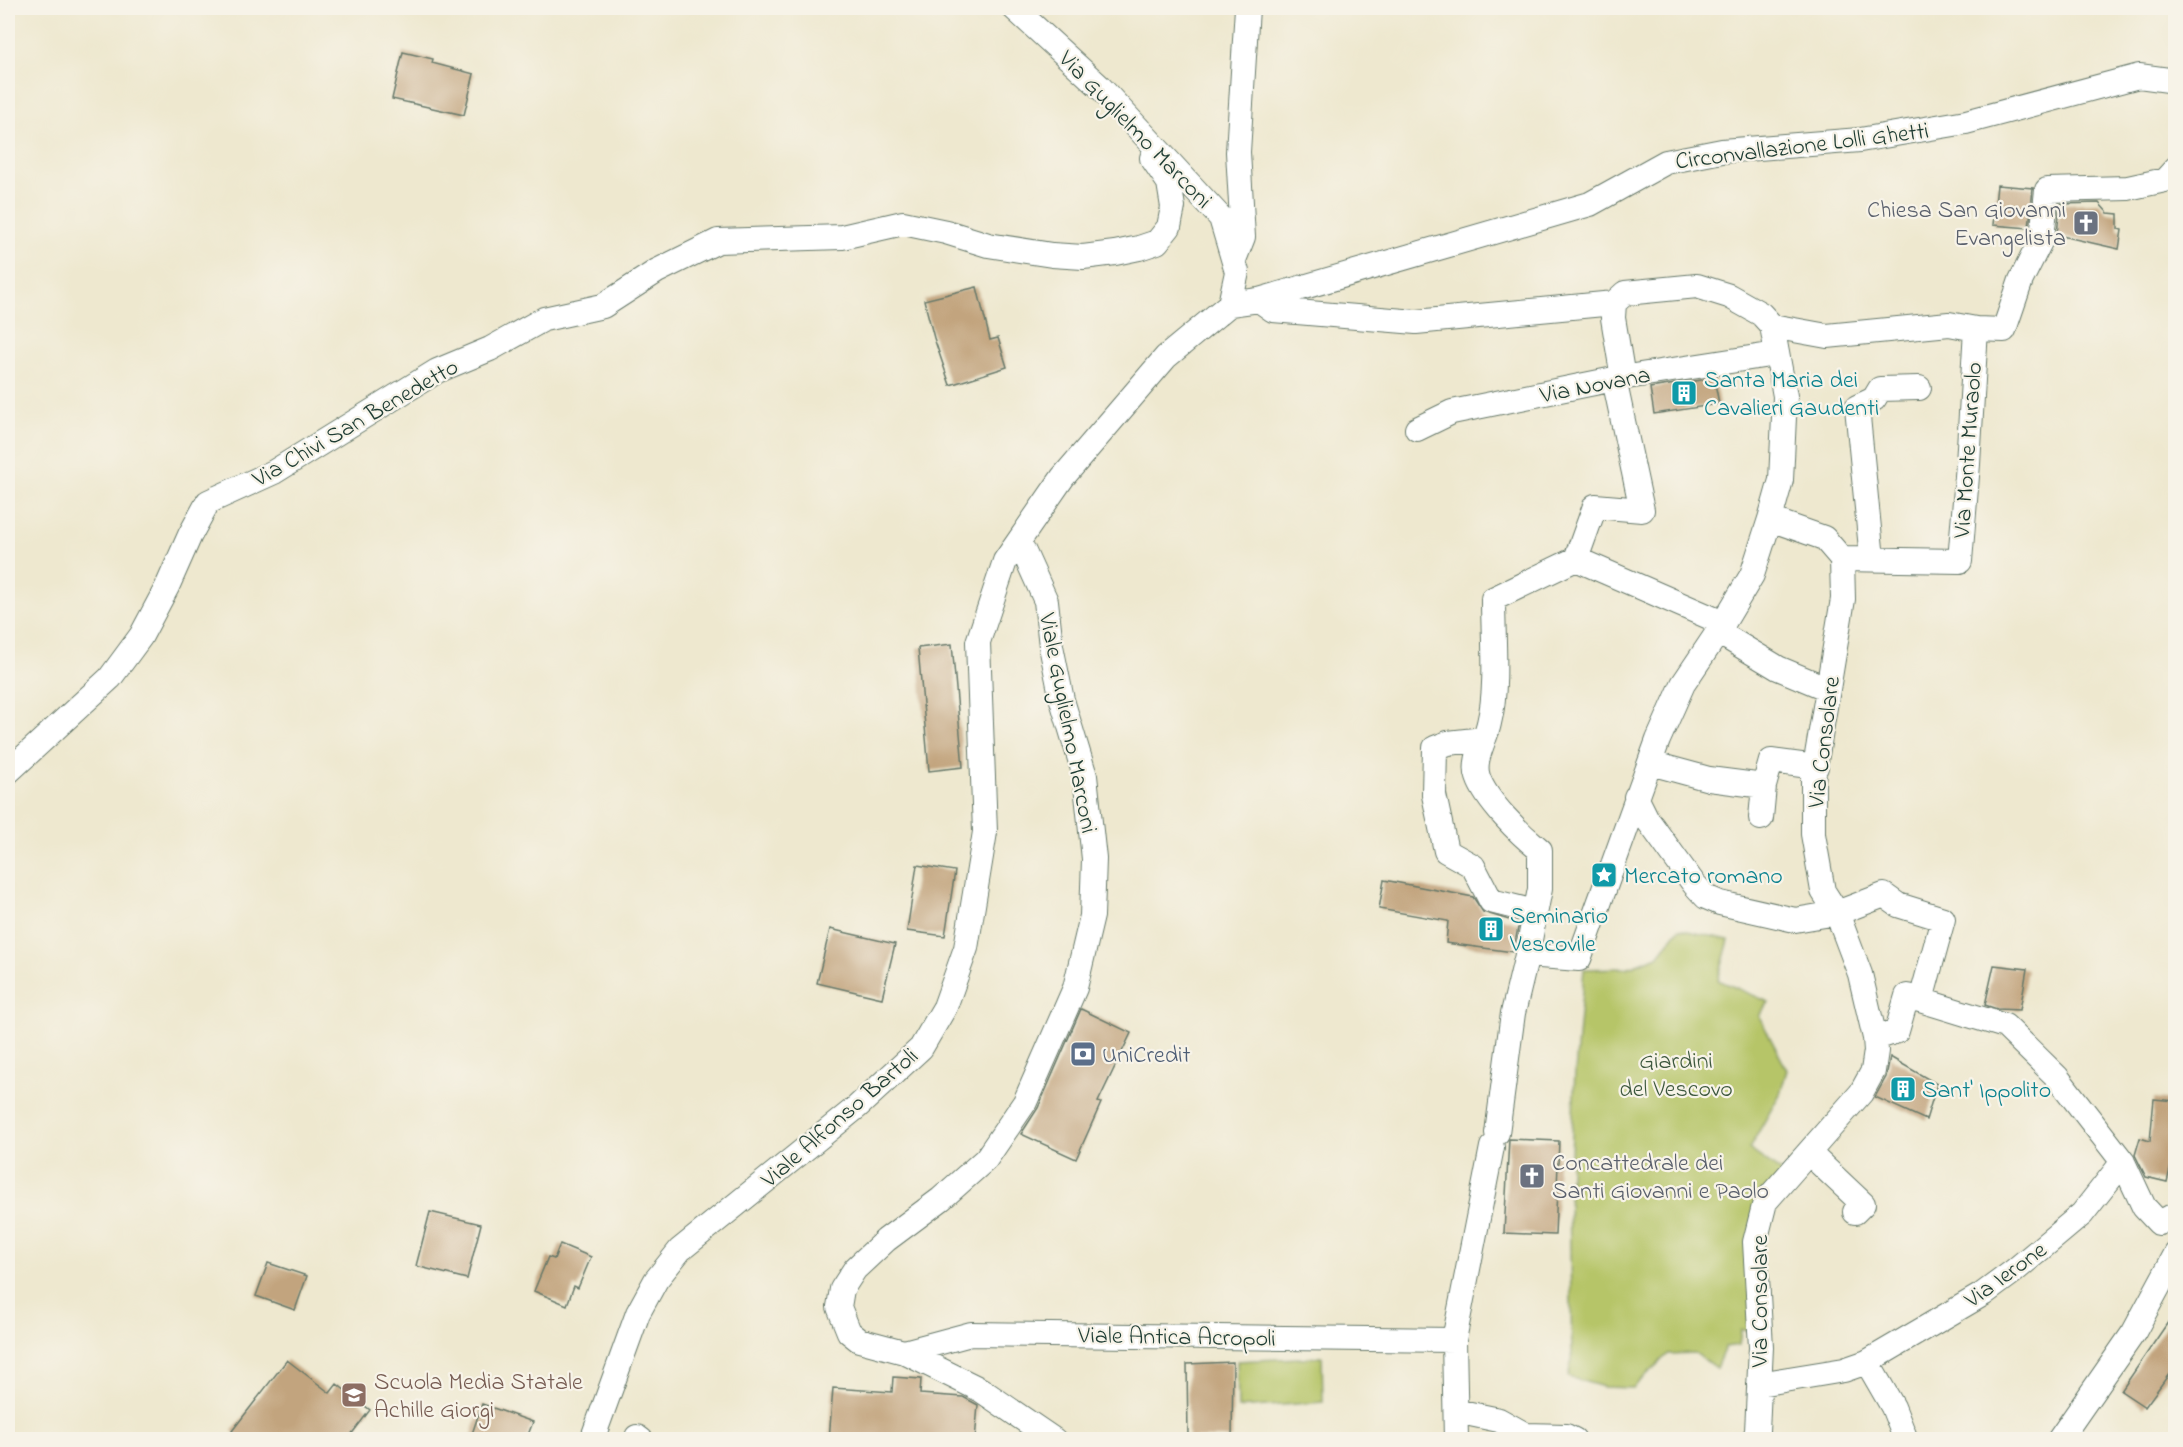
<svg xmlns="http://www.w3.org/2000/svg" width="2183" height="1447" viewBox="0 0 2183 1447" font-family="'Indie Flower',sans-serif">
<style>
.green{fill:#b6c568;stroke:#6a814e;stroke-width:1.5}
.building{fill:#c2a47e}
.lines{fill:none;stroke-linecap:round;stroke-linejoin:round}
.minor-casing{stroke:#67796a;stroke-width:26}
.minor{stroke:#fff;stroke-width:24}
.labels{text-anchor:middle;stroke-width:4.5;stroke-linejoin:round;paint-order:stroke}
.street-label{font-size:24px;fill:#1f3d34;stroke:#f7f3e8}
.worship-label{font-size:24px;fill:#5b616d;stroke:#f7f3e8;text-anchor:end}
.culture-label{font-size:24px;fill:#0d838f;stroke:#f7f3e8;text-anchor:start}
.service-label{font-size:24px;fill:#4e5e75;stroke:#f7f3e8;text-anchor:start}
.park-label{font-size:24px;fill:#3d583e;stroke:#f7f3e8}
.education-label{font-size:24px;fill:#785e54;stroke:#f7f3e8;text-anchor:start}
</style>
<rect width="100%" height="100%" fill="#f7f3e8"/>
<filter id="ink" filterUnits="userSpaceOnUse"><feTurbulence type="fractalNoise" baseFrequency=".0167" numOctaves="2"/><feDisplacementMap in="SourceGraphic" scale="12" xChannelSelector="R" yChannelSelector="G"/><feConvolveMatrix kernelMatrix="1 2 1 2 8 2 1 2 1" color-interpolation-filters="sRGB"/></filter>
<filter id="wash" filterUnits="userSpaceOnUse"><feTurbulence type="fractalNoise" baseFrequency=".008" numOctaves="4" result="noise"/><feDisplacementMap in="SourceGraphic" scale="24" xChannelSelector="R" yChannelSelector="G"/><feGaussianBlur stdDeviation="1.35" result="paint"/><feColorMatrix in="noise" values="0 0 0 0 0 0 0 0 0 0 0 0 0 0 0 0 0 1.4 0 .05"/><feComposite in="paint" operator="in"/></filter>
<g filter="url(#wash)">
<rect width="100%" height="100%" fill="#eee8cf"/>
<path class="green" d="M1679,929l50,11 -11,40 51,22 -10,14 28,54 -7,24 -31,55 38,27 -23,15 -4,139h-19l-2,15 -14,2 -9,21 -21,-15 -27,1 -35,34 -29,-1 -36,-10 4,-17 -3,-164 6,-124 9,-103 42,-1 32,-12z
M1322,1357l1,45 -85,6 -1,-47z"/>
<g id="blocks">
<path class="building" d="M403,52l30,7 -1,4 42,11 -10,41 -72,-16z
M1997,185l36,3 -4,40 -36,-3z
M2099,203l9,10 10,1v15l4,1 -3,19 -62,-14 3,-31z
M977,287l13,53 8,-2 9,29 -57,18 -16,-47 -10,-38z
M1714,378l5,26 -65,10 -4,-26z
M952,644l11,123 -34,4 -11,-123z
M917,865l38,6 -10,65 -38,-5z
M1384,880l89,17 10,15 36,11 -6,29 -67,-9 2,-22 -69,-12z
M830,929l65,15 -13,54 -65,-15z
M1994,965l33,4 -7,41 -23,-1 -12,-4z
M1081,1009l50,24 -33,69 3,1 -25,56 -55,-25 17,-26z
M1890,1057l47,27 -11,36 -51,-23 11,-20z
M2154,1099l21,2v48l-8,33 -21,-5 -11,-22 5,-17 10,3z
M1509,1139l50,2 -4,94 -51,-2z
M430,1212l51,12 -14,55 -51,-13z
M560,1244l31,13 -13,31 -4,-2 -7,19 -33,-14 14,-34 6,2z
M268,1263l39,13 -12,34 -39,-14z
M2175,1312v54l-30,41 -24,-16z
M287,1360l43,33 7,-9 33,26 -23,30h-105l-10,-9z
M1233,1362l-1,76h-44l-1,-74z
M893,1377l28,2 -1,15 43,3 15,8 -3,35h-146l4,-52 59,4z
M482,1404l51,18 -7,18h-56z"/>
</g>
</g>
<g filter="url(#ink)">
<use href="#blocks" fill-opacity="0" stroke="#67796a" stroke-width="1.5"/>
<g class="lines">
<defs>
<path id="minor" d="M1234,260l9,-23 -5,-85 9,-144
M1259,300l14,10 143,12 198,-19
M1230,304l29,-4 331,-96 76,-42 56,-11 138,-11 106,-18 173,-46 37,5
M1772,326l55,10 122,-12 27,5 28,1 17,-50 21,-42 5,-48 81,-2 37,-8 11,-12
M1623,378l-10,-60 1,-15 11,-10 72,-7 32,10 32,18 11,12 13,70 -4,84 -11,39 54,19 18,21 1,40 -30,180v55l10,57 14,22 23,61 15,64 1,13 -3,20 -12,22 -96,109 -10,40 6,105 -4,84 -3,9
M1417,429l35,-17 162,-33 162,-25
M1019,541l27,60 5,45 11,54 23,76 9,83 -2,57 -17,72 -50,114 -39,57 -45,40 -55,41 -31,29 -13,20 -3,18 10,25 10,8 45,12 77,38 73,50
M1576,559l19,-53 47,4 -28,-131
M1842,559l118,2 8,-97 8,-135
M1872,559l-15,-152 17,-8 6,-10 39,-1
M1718,632l60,36 50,21
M1484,739l-36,4 -13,5 -1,47 12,56 27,15 18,35 44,11
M1650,763l59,16 55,7 7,-25 45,6
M8,772l102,-94 31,-42 26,-49 23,-52 18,-33 66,-30 163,-101 53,-22 54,-30 59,-13 54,-35 61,-30 124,-4 61,-14 43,9 42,13 64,10 31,2 32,-4 24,-5 18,-6 12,-15 4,-20 -4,-24 -17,-25
M1636,797l11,22 47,65 12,13 14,6 75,17 42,-7 47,-18 14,10 45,14 -22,81
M1761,818l3,-32
M1527,955l13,-66v-39c-20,-16 -54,-49 -62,-73 -6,-17 8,-38 11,-54 9,-34 4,-87 4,-124l83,-40 147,64
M1875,1038l22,-7 10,-35 98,30 52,51 66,85 21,45 15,16 17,-9
M1497,1133l16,-120 14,-58 52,4 79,-219 25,-56 35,-52 34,-57 18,-56
M1809,1153l54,51 -8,8
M904,1352l67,-18 483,6
M1867,1362l26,45 13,33
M1759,1384l85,-14 23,-8 116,-68 31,-23 68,-57 41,-52
M1456,1411l43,9 27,15 40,1 8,4
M592,1440l46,-127 18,-33 24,-30 177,-143 64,-59 24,-41 21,-59 19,-116 -7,-190 27,-81 58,-84 103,-120 64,-53 7,-32 -16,-54 -122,-132 -85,-78
M636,1440l1,-3 4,3
M1456,1440l-2,-100 38,-193
M2059,1440l75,-108 42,-78"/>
</defs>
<use href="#minor" class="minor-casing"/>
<use href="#minor" class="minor"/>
</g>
</g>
<defs>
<symbol id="church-square" viewBox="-11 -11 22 22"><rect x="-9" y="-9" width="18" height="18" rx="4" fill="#6b7280" stroke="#f7f3e8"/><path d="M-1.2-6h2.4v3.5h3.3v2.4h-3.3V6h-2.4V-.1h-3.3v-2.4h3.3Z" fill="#fff"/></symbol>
<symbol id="building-square" viewBox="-11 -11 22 22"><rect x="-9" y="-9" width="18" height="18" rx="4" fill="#0f9aa8" stroke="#f7f3e8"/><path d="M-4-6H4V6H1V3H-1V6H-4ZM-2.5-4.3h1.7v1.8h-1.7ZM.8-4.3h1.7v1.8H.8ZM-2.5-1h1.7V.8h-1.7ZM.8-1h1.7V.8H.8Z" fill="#fff"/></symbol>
<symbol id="sight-square" viewBox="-11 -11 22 22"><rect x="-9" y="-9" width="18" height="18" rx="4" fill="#0f9aa8" stroke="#f7f3e8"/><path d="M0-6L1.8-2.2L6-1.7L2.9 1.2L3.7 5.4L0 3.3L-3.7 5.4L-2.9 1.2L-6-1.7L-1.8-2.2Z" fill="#fff"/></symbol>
<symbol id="bank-square" viewBox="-11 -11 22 22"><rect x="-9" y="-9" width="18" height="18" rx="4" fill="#5c6f8a" stroke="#f7f3e8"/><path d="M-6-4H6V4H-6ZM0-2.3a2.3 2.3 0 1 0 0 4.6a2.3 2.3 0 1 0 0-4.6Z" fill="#fff"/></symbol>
<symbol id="school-square" viewBox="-11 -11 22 22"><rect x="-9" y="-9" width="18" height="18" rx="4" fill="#8d6e63" stroke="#f7f3e8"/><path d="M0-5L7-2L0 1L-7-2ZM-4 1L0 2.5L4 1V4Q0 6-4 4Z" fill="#fff"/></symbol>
</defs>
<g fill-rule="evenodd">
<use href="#church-square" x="2071" y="208" width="30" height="30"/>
<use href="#building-square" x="1669" y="378" width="30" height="30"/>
<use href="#sight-square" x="1589" y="860" width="30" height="30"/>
<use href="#building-square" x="1476" y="914" width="30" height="30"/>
<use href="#bank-square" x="1068" y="1039" width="30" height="30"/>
<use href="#building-square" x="1888" y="1074" width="30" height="30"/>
<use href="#church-square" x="1517" y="1161" width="30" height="30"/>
<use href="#school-square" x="339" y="1380" width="30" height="30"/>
</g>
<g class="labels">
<g class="street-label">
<text transform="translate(1136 129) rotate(46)" y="8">Via Guglielmo Marconi</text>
<text transform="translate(1802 145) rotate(-7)" y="8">Circonvallazione Lolli Ghetti</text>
<text transform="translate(1595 384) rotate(-11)" y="8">Via Novana</text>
<text transform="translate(355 422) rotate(-30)" y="8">Via Chivi San Benedetto</text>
<text transform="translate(1967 450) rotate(-86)" y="8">Via Monte Muraolo</text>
<text transform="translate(1069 723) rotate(79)" y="8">Viale Guglielmo Marconi</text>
<text transform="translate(1823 742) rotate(-83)" y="8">Via Consolare</text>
<text transform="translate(839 1117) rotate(-41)" y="8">Viale Alfonso Bartoli</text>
<text transform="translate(2005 1274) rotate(-36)" y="8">Via Ierone</text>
<text transform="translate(1759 1301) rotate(-90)" y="8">Via Consolare</text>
<text transform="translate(1177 1336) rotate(1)" y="8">Viale Antica Acropoli</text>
</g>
<g class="worship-label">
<text x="2066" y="217">Chiesa San Giovanni<tspan x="2066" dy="28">Evangelista</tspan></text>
<text x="1552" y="1170" text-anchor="start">Concattedrale dei<tspan x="1552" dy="28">Santi Giovanni e Paolo</tspan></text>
</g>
<g class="culture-label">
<text x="1704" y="387">Santa Maria dei<tspan x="1704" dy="28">Cavalieri Gaudenti</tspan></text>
<text x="1624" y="883">Mercato romano</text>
<text x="1510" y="923">Seminario<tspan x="1510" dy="28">Vescovile</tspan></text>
<text x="1922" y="1097">Sant' Ippolito</text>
</g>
<g class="service-label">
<text x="1102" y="1062">UniCredit</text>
</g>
<g class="park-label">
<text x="1676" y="1068">Giardini<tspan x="1676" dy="28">del Vescovo</tspan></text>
</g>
<g class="education-label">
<text x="374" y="1389">Scuola Media Statale<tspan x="374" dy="28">Achille Giorgi</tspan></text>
</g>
</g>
<rect width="2183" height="1447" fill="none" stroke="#f7f3e8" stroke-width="30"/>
</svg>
